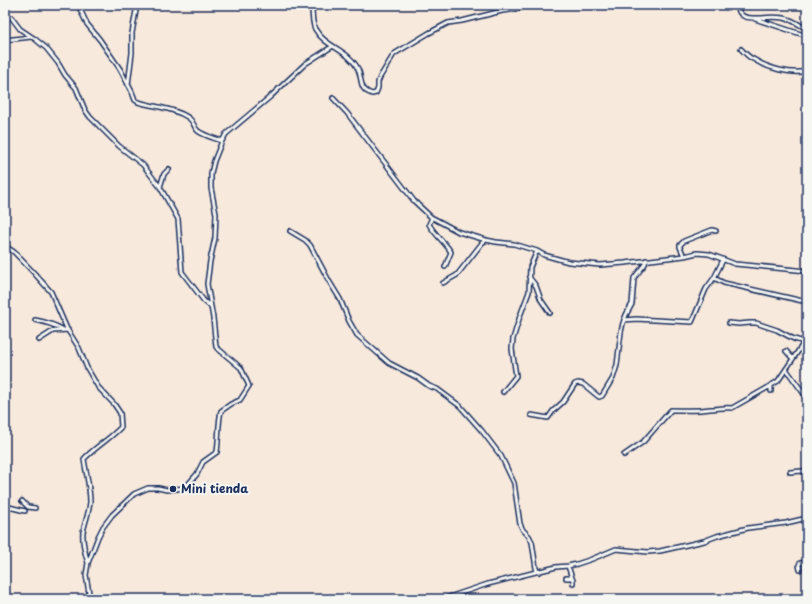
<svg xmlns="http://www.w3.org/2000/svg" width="812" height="604" viewBox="0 0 812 604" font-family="'Playpen Sans',sans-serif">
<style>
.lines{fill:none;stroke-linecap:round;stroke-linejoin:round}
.minor-casing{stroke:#1b2f5e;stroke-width:6}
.minor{stroke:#f6f6f2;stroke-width:3}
.poi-dot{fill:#1b2f5e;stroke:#f6f6f2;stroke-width:1.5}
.labels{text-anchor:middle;stroke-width:4;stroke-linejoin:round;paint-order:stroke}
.poi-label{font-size:12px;font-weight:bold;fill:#1b2f5e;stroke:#f6f6f2;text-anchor:start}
</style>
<rect width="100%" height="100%" fill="#f7e9dc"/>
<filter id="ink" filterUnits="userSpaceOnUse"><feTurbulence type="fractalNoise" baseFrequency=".025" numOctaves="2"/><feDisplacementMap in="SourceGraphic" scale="8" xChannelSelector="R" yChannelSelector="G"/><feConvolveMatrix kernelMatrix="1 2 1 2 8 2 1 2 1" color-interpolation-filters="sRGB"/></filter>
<g filter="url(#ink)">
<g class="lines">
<defs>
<path id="minor" d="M78,5l9,19 13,16 20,29 12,23 3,8 3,2c17,5 36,6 51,16 5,4 5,10 9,13 7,5 16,7 24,10
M312,5c0,7 0,18 3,24 10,18 34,21 43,40 5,11 0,20 14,25l4,-1 2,-5v-6l2,-5 14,-23 35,-21 19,-10 14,-2 40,-10 16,-2 8,-4
M737,5c2,15 13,13 25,13 7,-1 15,-1 22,0 10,2 15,7 23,11
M5,16l6,1 9,12 15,10 11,9 12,15 7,12 11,13 9,22 5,7 29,29 24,19 17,22 18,32 4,53 22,29 6,5
M755,19l52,17
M5,40l26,-3
M741,49c4,4 7,8 12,10 14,9 38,16 54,12
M128,85l4,-32v-20l5,-28
M333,98l14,15 67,88 17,16 28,15 27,8 10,2 18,2 23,7 7,4 25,7 31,3 25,-2 59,-7 13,-3 12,1 26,10 72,7
M160,187l4,-13 5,-5
M431,217v3l-2,4c5,10 16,18 22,28l-6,15
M290,231l15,9 5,5 19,36 11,18 9,22 8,14 32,28 29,15 11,8 8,3 23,17 22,25 19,25 13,27 6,41 3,6 6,6 3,6 4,26 1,3 2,1
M5,246l9,6 21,22 16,18 16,37 12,19 8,20 11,19 16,17 6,9 1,14c-11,12 -26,20 -37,32 2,14 6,28 6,43 -1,11 -5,20 -7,30 -1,11 2,21 5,31
M684,256l-4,-9v-2l4,-4 28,-11 4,1
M529,277l7,9 5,14 9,13
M714,278l10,5 83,19
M443,283l14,-8 25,-32 4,-3
M35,320c11,2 20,5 29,10
M624,320l12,-1 56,3 14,-33 8,-11 9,-18
M729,323l10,1 11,-1h6l21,7 17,9 7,2 5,-1
M39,340l14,-9 15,-1
M786,351l7,8
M786,369l21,29
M771,391v-6
M503,392l13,-16 -4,-27 1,-10 7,-23 9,-24 1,-25 7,-16
M531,415l17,3 5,-7 10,-9 12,-18 3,-1 5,1 16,13 3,-1 11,-18 4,-13 4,-33 2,-9 3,-8 6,-11 2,-26 11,-14 1,-4
M624,455l19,-13 28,-32c13,0 26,1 39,-1 7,0 15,-2 22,-1l35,-20 11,-7 29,-43
M790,472l12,-1 5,2
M22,501l6,6 7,1
M5,506l20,5
M568,566l4,12
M800,570l-1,-5 1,-2 7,-1
M566,578h6l1,2v3
M90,599l-4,-24 2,-12 10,-26 5,-10 9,-12 22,-21 14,-6h10l9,2 18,-2 12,-14 6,-12 14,-10c2,-14 1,-28 4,-41l10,-7 9,-4 9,-14 -8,-18 -25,-21 -3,-29 -6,-34 3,-23 5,-23 1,-24 -5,-26v-15l3,-12 8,-20 4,-7 44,-37 35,-33 28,-18
M443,599l45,-15 68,-17 12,-1 9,-2 15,-5 24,-10 32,3 12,-1 44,-10 13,-5 31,-8 38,-5 21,-5"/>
</defs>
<use href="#minor" class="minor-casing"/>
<use href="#minor" class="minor"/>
</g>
</g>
<circle class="poi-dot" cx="173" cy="489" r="4"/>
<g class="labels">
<g class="poi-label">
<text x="181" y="493">Mini tienda</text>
</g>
</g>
<rect width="812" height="604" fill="none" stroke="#f6f6f2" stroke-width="20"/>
<rect x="10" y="10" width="792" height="584" fill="none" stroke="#1b2f5e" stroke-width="1.5" filter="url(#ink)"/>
</svg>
